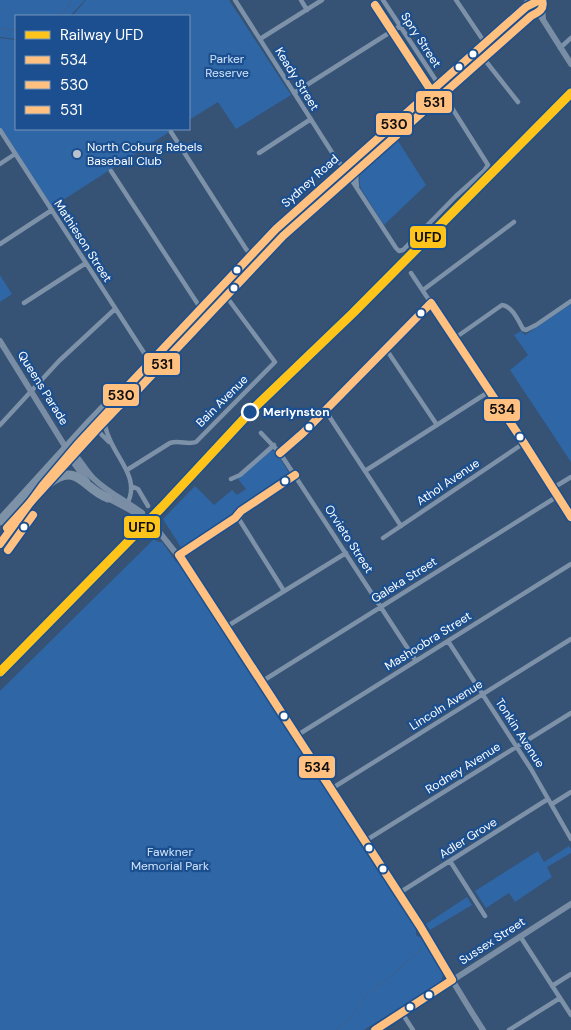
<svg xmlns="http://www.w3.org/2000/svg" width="571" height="1030" viewBox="0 0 571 1030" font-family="'DM Sans',sans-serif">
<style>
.green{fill:#2f66a5}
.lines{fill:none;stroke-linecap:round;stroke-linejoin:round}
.stream{stroke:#3b618d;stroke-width:1}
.street{stroke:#7d92a8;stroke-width:4.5}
.secondary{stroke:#798da4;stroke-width:6}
.highway{stroke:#7e92a7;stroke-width:9}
.bus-1-casing{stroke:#1b4f8f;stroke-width:11}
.bus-2-casing{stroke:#1b4f8f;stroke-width:11}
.bus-3-casing{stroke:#1b4f8f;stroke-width:11}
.bus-1{stroke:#ffc080;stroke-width:8}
.bus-2{stroke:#ffc080;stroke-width:8}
.bus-3{stroke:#ffc080;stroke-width:8}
.rail-1-casing{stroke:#1b4f8f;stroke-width:12}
.rail-1{stroke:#ffc41a;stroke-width:9}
.bus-dot{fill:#fff;stroke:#1b4f8f;stroke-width:2}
.poi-dot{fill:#b9c2ce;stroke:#1b4f8f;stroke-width:2}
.stop-dot{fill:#1b4f8f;stroke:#fff;stroke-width:2.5}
.labels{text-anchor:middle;stroke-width:4.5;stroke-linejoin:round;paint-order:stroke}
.street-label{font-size:12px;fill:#fff;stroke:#1b4f8f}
.park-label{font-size:12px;fill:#cfe3fa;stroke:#1b4f8f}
.poi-label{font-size:12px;fill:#fff;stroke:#1b4f8f;text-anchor:start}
.stop-label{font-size:12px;font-weight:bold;fill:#fff;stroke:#1b4f8f;text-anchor:start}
.line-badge{stroke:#1b4f8f;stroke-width:2}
.pale-badge-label{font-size:14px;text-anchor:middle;font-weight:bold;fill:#111}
</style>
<rect width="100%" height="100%" fill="#365274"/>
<path class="green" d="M0,0h85l-15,16h-54v23l-16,-2z
M86,0h143l62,95 -55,34 -18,-27 -29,18v-104h-117z
M0,38l16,2v89h158l-122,78 -52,-80z
M393,133l33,52 -42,40 -23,-36c-8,-25 16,-41 32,-56z
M0,275l12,19 -12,8z
M571,304v158l-61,-92 11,-9 7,-6 -14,-20 7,-4 4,4z
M271,450l5,2 13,21 1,3 -2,2 -4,1 -40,27c-5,2 -9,4 -11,10l-51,33 -19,-30 32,-33 19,19 18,-15 5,5 9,-6 -8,-10z
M154,539l4,3h4l15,21h3l236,365v7l1,1 6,2 17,28 3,8 -2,8 -77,48h-364v-339z
M569,846l2,3v4l-24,14 5,10 -37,25 -6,-9 -23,15 -11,-17 63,-40 6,11z
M467,897l5,8 -42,25 -4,-6z"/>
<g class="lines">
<path class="stream" d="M59,16l9,-9 3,-7
M0,27l5,2 11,1
M336,1030l12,-11 20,-25 6,-6 7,-4 38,-32 3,-6"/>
<path class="street" d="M235,0l98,154 14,19 49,75 3,3 4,-1 53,-54 28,-25 4,-6 -48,-76 -5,-10 -52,-79
M301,0l6,10
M456,0l29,43
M260,39l62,-39
M560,48l11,-10
M477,50l41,52
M294,93l106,-67
M0,130l150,232
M171,132l75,117 5,6
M259,153l52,-34
M0,164l15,-10
M111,171l90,138
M357,186c-2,-11 0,-20 5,-31
M0,244l52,-34
M411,273l113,170 47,74
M423,290l91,-68
M24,303l62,-40
M455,338l47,-33c10,1 16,15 21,24l3,1 10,-5 35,-24
M386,349l51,76
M116,403c-3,6 -10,14 -11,21 0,4 2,8 3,11 8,24 33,43 19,69
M325,410l76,116
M0,425l59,-64 56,-52
M92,428l5,2 12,12
M261,433l19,20 136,208
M280,453l23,-20 128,-130
M127,470l43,-27c9,-3 18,2 26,-1l79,-80 -55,-74
M365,471l125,-80
M231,479l9,-4 34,-30
M131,486l7,3 10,17
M553,488l18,-11
M237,516l47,75
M383,538l141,-95
M179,555l56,-37 6,-7 54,-36
M226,627l120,-74
M448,641l83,128 40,70
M261,682l297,-186
M296,736l275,-172
M331,789l240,-150
M552,804l19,-12
M365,841l206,-128
M450,861l35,55
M399,893l149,-94
M520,936l51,79
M552,986l19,-12
M402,1013l11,17
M509,1030l51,-32"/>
<path class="secondary" d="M533,4l38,60
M543,18l-1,-9 2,-9
M0,341l66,107 3,8 18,25
M70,450c9,7 14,19 23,28 14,14 33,23 49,35
M104,496l45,24
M152,523l31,39 237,364c21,35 41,70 63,104
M375,1030l196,-126"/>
<path class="highway" d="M526,6l14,-6
M48,484c30,-23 34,4 60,14
M0,521l90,-99 22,-23 13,-10 151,-160 250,-223 5,-6
M0,544l43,-59 39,-45"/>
<defs>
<path id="bus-1" d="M431,303l93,140 47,74
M280,453l23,-20 128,-130
M179,555l241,371 32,54
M179,555l56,-37 6,-7 54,-36
M375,1030l77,-50"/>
<path id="bus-2" d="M0,544l43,-59 34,-40 39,-42 9,-14 151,-160 250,-222 14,-7"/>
<path id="bus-3" d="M375,5l55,84
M7,528l90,-99 22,-23 13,-10 151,-160 248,-220c8,-4 14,-7 11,-16
M8,550l25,-35"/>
</defs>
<use href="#bus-1" class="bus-1-casing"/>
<use href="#bus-2" class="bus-2-casing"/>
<use href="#bus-3" class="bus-3-casing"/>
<use href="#bus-1" class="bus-1"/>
<use href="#bus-2" class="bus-2"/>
<use href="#bus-3" class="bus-3"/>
<defs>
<path id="rail-1" d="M0,672l162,-165 90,-97 101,-97 218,-220"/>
</defs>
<use href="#rail-1" class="rail-1-casing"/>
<use href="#rail-1" class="rail-1"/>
</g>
<g class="bus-dot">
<circle cx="473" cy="54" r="4.5"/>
<circle cx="459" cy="67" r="4.5"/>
<circle cx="237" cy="270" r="4.5"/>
<circle cx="234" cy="288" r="4.5"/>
<circle cx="421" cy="313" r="4.5"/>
<circle cx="309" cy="427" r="4.5"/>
<circle cx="520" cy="437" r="4.5"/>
<circle cx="285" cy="481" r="4.5"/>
<circle cx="24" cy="527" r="4.5"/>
<circle cx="284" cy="716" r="4.5"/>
<circle cx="369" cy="848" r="4.5"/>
<circle cx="383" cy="869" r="4.5"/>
<circle cx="429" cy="995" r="4.5"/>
<circle cx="410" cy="1007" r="4.5"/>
</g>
<circle class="poi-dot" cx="77" cy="154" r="5"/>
<circle class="stop-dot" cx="250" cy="412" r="8"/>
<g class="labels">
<g class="street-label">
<text transform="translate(421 40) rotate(57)" y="4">Spry Street</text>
<text transform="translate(297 79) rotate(58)" y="4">Keady Street</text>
<text transform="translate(310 181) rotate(-42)" y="4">Sydney Road</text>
<text transform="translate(83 241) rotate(57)" y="4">Mathieson Street</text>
<text transform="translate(43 388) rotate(58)" y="4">Queens Parade</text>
<text transform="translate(222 401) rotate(-45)" y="4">Bain Avenue</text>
<text transform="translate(448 482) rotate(-34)" y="4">Athol Avenue</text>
<text transform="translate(349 539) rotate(57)" y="4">Orvieto Street</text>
<text transform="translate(404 580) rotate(-32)" y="4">Galeka Street</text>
<text transform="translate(428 641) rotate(-32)" y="4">Mashoobra Street</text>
<text transform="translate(446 705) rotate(-32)" y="4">Lincoln Avenue</text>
<text transform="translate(520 733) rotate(57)" y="4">Tonkin Avenue</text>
<text transform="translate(463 768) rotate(-32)" y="4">Rodney Avenue</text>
<text transform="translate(468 838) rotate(-32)" y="4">Adler Grove</text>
<text transform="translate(492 941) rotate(-33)" y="4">Sussex Street</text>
</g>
<g class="park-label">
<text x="227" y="63">Parker<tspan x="227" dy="14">Reserve</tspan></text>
<text x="170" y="856">Fawkner<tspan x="170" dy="14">Memorial Park</tspan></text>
</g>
<g class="poi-label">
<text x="87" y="151">North Coburg Rebels<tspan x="87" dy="14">Baseball Club</tspan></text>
</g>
<g class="stop-label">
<text x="263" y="416">Merlynston</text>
</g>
</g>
<g class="line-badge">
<rect x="415" y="90" width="38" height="24" rx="5" fill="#ffc080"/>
<rect x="375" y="112" width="38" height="24" rx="5" fill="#ffc080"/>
<rect x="409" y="225" width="38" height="24" rx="5" fill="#ffc41a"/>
<rect x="143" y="352" width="38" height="24" rx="5" fill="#ffc080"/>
<rect x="102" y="383" width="38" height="24" rx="5" fill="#ffc080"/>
<rect x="483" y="398" width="38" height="24" rx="5" fill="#ffc080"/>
<rect x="123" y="515" width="38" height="24" rx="5" fill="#ffc41a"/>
<rect x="298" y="755" width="38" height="24" rx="5" fill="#ffc080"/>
</g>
<g class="pale-badge-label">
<text x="434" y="107">531</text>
<text x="394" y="129">530</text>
<text x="428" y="242">UFD</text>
<text x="162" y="369">531</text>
<text x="121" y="400">530</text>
<text x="502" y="414">534</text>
<text x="142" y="532">UFD</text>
<text x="317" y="772">534</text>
</g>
<rect x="15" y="15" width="175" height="115" fill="#1b4f8f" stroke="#7695bc"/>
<rect x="25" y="31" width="25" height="8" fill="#ffc41a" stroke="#7695bc"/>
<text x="60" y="40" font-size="15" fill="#ffffff">Railway UFD</text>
<rect x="25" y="56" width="25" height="8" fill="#ffc080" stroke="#7695bc"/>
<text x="60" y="65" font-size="15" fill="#ffffff">534</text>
<rect x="25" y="81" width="25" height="8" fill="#ffc080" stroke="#7695bc"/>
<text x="60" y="90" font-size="15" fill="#ffffff">530</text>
<rect x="25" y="106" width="25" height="8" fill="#ffc080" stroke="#7695bc"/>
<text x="60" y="115" font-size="15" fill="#ffffff">531</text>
</svg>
